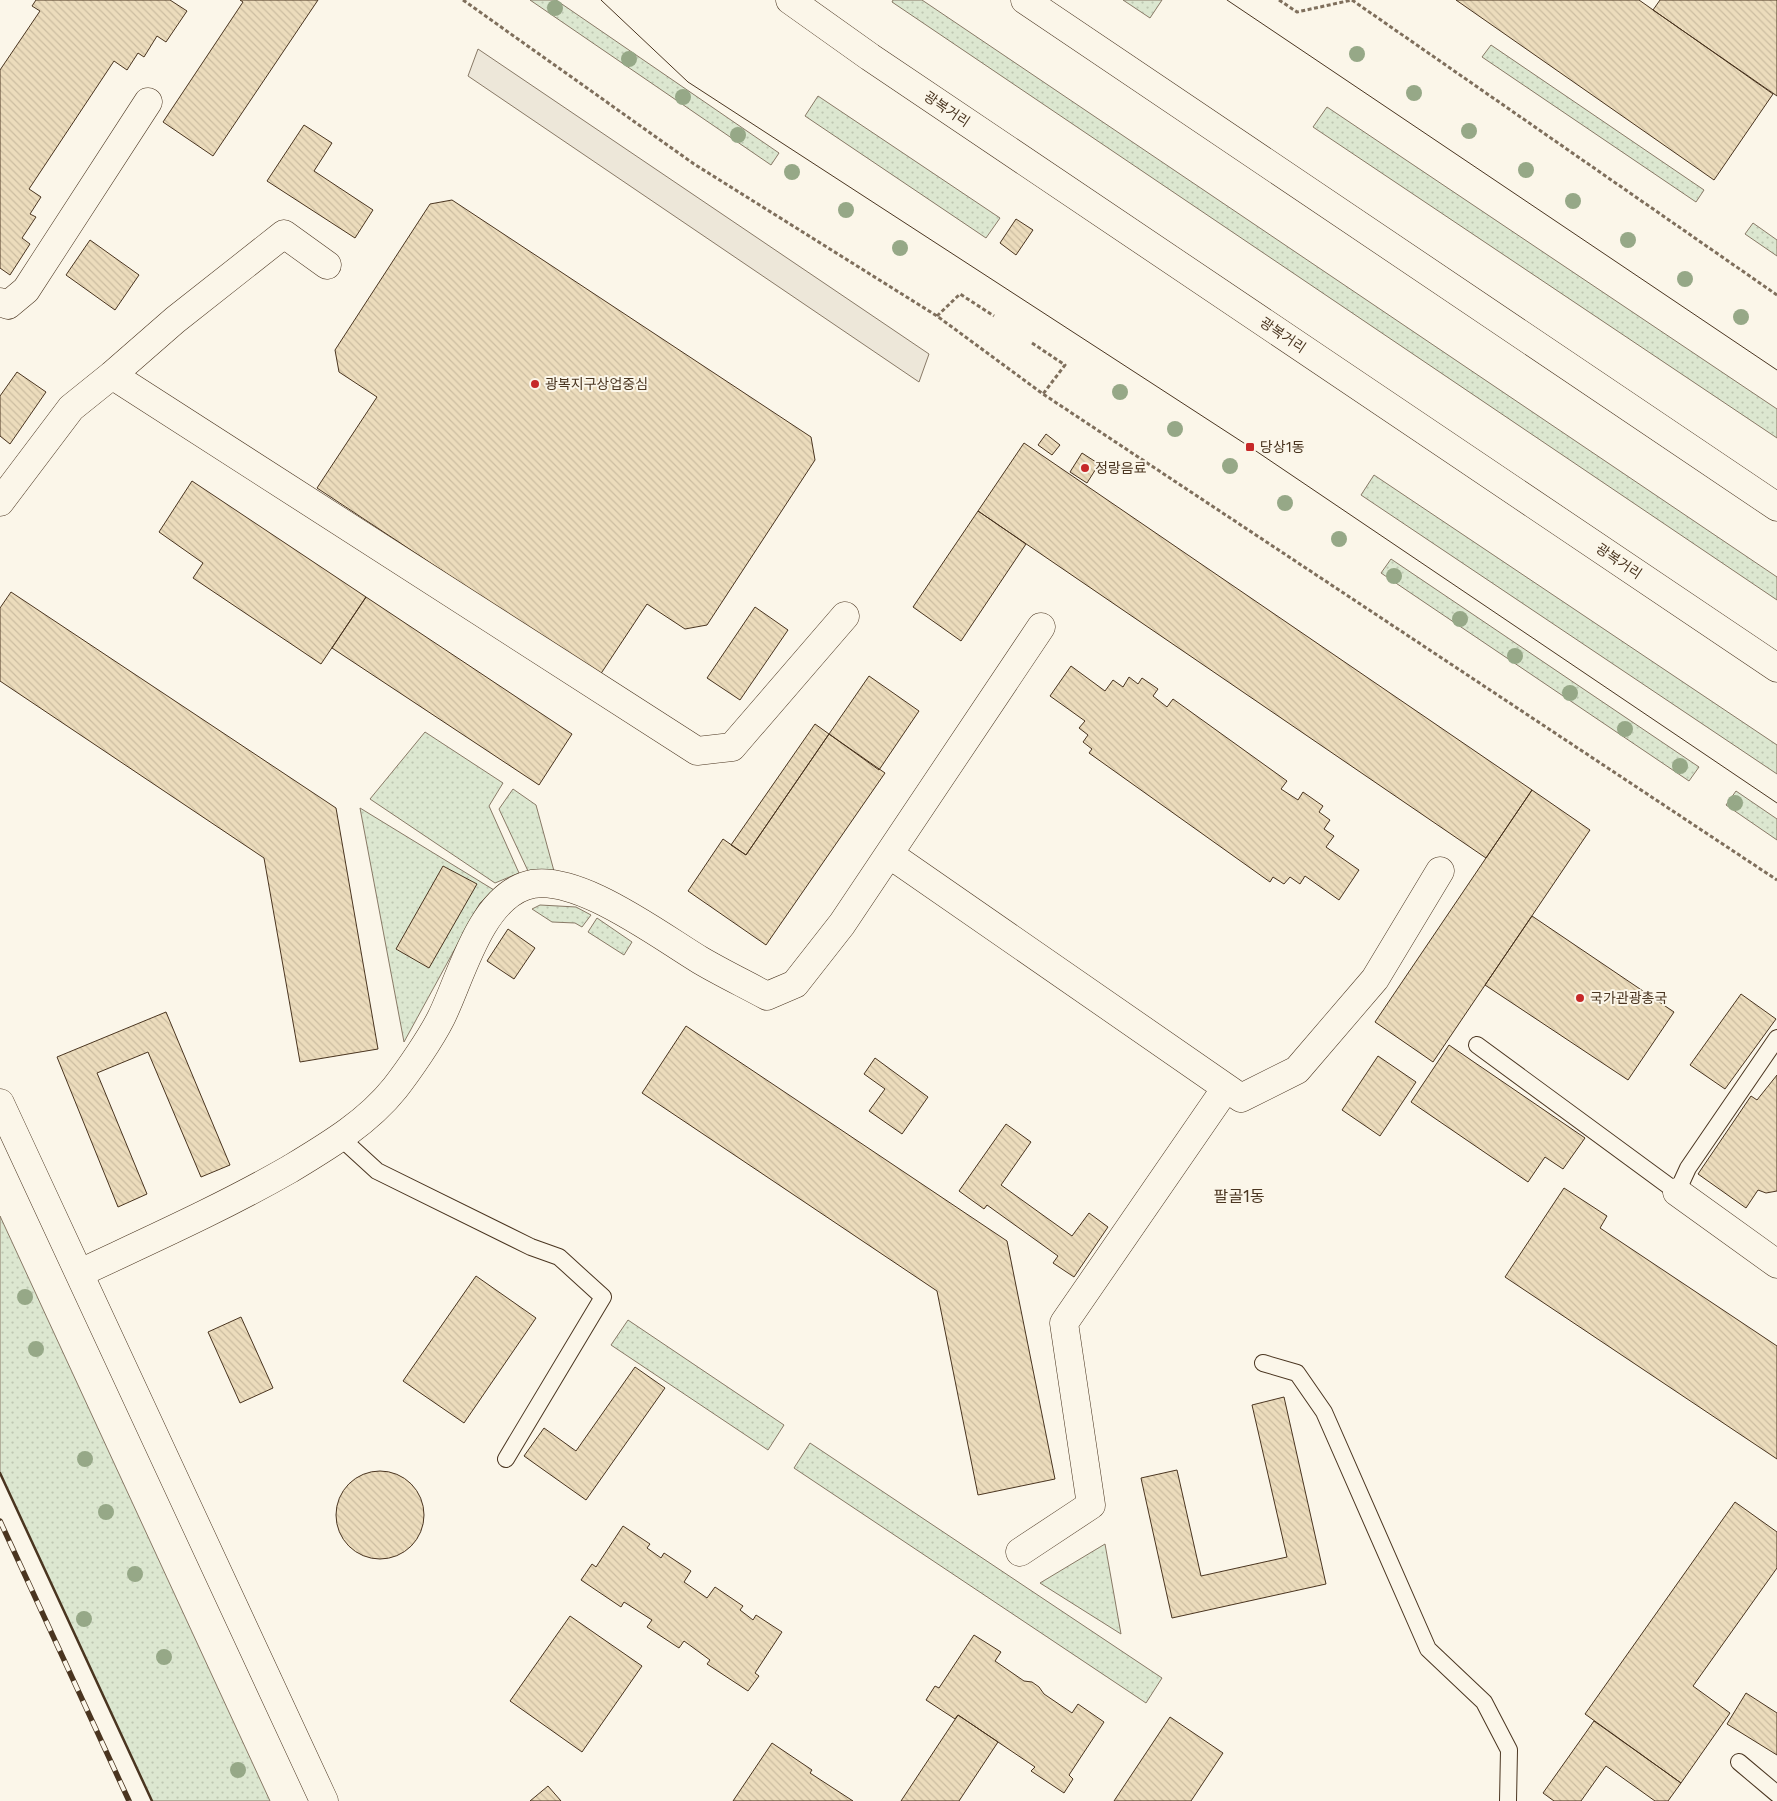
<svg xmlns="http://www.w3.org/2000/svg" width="1777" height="1801" viewBox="0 0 1777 1801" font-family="'Fira Sans','Noto Sans KR',sans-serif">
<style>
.grass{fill:url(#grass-dots);stroke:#887966}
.parking{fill:#ede7d9;stroke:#887966}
.building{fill:url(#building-back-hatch);stroke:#4a3520}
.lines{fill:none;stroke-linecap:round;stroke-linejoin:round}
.lane-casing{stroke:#4a3520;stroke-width:18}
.street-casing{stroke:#4a3520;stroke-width:29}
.secondary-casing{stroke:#4a3520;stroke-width:29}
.highway-casing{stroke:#4a3520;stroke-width:29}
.path{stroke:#7f6f5c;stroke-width:3;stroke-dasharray:4 2.5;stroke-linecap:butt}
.lane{stroke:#fbf6e9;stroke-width:16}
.street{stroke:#fbf6e9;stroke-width:28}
.secondary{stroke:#fbf6e9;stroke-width:28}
.highway{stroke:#fbf6e9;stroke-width:28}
.tram{stroke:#4a3520;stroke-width:1}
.rail-casing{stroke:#4a3520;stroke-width:5.5}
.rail{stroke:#fbf6e9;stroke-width:4;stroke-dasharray:11;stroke-linecap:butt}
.wall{stroke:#4a3520;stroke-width:2.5}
.tree{fill:#96a887}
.poi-dot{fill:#c62828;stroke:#fbf6e9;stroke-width:2}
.labels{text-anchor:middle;stroke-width:4;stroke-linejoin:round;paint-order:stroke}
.street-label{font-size:14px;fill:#4a3520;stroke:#fbf6e9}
.poi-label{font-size:14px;fill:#4a3520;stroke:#fbf6e9;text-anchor:start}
.quarter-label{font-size:16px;fill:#4a3520;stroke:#fbf6e9}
</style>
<defs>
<pattern id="grass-dots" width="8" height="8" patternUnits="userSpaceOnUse" patternTransform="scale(1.25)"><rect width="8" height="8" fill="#dce7d0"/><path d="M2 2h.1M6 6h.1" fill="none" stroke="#bec7b2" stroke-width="1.8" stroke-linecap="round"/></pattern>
<pattern id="building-back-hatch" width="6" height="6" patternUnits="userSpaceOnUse" patternTransform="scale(1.25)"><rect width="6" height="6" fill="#ecdcbc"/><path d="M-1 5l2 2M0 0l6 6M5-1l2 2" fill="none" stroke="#ccbda1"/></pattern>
</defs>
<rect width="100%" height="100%" fill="#fbf6e9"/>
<path class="grass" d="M530,0h26l223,153 -8,12z
M893,0h29l855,577v23l-885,-598z
M1123,0h39l-12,18z
M1491,45l213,145 -8,12 -214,-145z
M818,96l182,122 -14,20 -181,-122z
M1327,107l450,302v29l-464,-311z
M1753,223l24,17v16l-32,-22z
M1374,475l403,270v29l-416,-279z
M1391,559l308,208 -10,14 -308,-208z
M425,732l78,51 -14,23 30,67 -24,10 -125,-84z
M513,789l23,16 18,66h-26l-29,-62z
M1736,791l41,28v21l-51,-35z
M360,808l134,82 -14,13 -76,139z
M540,905l36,2 15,8 -9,12 -7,-4 -23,-1 -20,-13z
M597,918l35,24 -8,13 -36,-23z
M0,1216l270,585h-118l-152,-328z
M628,1320l156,105 -16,25 -157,-105z
M810,1443l352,235 -16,25 -352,-235z
M1105,1544l16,90 -81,-51z"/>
<path class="parking" d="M478,49l451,305 -10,28 -451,-306z"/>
<path class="building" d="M36,0h134l17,11 -21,31 -9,-6 -13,21 -6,-4 -11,17 -13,-9 -85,128 12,8 -11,17 6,3 -14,21 8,6 -20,31 -10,-7v-198l40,-59 -8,-5z
M240,0h78l-105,156 -50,-34 80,-120z
M1456,0h183l134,94 -59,86z
M1660,0h117v96l-124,-86z
M304,125l28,18 -18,28 59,39 -18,28 -88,-57z
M452,200l359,237 4,23 -108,165 -22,4 -38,-25 -47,71 -283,-187 60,-91 -38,-25 -4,-22 95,-146z
M1016,219l17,11 -17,25 -16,-12z
M90,240l49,35 -24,35 -49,-35z
M17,372l29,20 -36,52 -10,-8v-40z
M1046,434l14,11 -8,10 -14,-10z
M1024,443l508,347 -46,68 -508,-347z
M1082,453l17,11 -12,19 -17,-11z
M192,481l174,116 -45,67 -128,-86 10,-15 -44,-31z
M978,511l48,33 -65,97 -48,-34z
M11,592l325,216 42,241 -78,13 -36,-204 -264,-177v-73z
M366,597l206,137 -33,51 -207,-137z
M755,607l33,23 -48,70 -33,-22z
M1071,666l34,25 8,-11 10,7 6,-10 9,7 4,-6 16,11 -5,7 14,11 6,-8 114,82 -6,8 17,11 5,-8 20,14 -4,6 11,8 -6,9 10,7 -8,11 33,23 -20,30 -34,-24 -5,8 -10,-7 -6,7 -11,-7 -3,5 -181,-129 3,-4 -9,-7 5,-7 -9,-7 6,-7 -35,-25z
M869,676l50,35 -40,59 -50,-36z
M815,724l14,10 -83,121 -15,-10z
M829,734l56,39 -119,172 -78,-54 35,-52 23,16z
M1532,790l58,40 -157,232 -58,-40z
M443,866l34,18 -48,84 -33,-19z
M1532,916l142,96 -46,68 -143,-95z
M508,929l27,19 -21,31 -27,-18z
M1741,994l35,25 -51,70 -35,-24z
M166,1012l64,153 -29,12 -53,-125 -51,21 50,121 -29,13 -61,-150z
M686,1026l321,215 48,238 -77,16 -41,-204 -295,-198z
M1449,1045l136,93 -22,31 -18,-12 -17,25 -117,-80z
M1378,1056l38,26 -36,54 -38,-26z
M875,1058l53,39 -26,37 -33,-23 16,-22 -21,-15z
M1777,1075v116l-11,2 -8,-3 -12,18 -48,-34 53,-78 6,4z
M1006,1124l25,18 -30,43 71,51 17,-23 19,14 -34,50 -21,-14 5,-7 -71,-51 -3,4 -25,-18z
M1564,1188l43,28 -7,12 177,118v113l-272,-182z
M476,1276l60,42 -72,105 -61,-42z
M241,1317l32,71 -33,15 -32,-71z
M635,1367l30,21 -79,112 -62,-44 20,-28 32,23z
M1284,1397l42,187 -154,34 -31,-140 36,-8 24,106 86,-19 -35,-152z
M336 1515a44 44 0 1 1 88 0a44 44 0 1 1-88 0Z
M1735,1502l42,30v36l-84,118 37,27 -49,70 -96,-69z
M623,1526l27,18 -3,4 14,10 3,-5 27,18 -7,11 23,16 8,-11 28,19 -3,4 13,10 3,-5 26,17 -27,41 4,3 -11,15 -41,-27 3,-4 -26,-19 -5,7 -32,-21 5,-7 -28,-18 -3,5 -40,-27 11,-16 4,3z
M570,1616l72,50 -60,86 -72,-51z
M974,1635l27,17 -6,9 29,20 8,1 7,5 5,7 28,19 6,-9 26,18 -35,53 4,4 -9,14 -33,-22 4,-4 -77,-52 -3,4 -29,-19 9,-14 4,2z
M1746,1693l31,20v42l-50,-31z
M958,1715l40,27 -39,59h-58z
M1170,1717l53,36 -32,48h-77z
M1594,1721l87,62 -13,18h-13l-49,-35 -25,35h-27l-11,-8z
M772,1743l40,27 -2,3 43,28h-120z
M548,1786l13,15h-31z"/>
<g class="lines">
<defs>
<path id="lane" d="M1477,1045l200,147 11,-24 89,-130
M342,1139l35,32 154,76 28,10 44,40 -97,162
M1263,1363l34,10 27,39 104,237 56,53 25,48 -1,51
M1739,1762l38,32"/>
<path id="street" d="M0,302l8,3 18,-15 122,-188
M112,375l63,-55 109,-86 43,31
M0,502l71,-94 41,-33 585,376 35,-4 113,-131
M889,854l352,244 56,-28 78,-91 65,-108
M1677,1192l100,72
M80,1273c70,-33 142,-65 210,-104 38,-23 77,-46 105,-81 14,-18 36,-50 46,-70 20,-40 38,-116 84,-132 47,-17 135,50 175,74 22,13 45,24 67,36l28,-12 47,-60 199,-297
M1020,1552l71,-47 -27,-182 162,-235"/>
<path id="secondary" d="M0,1103l324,698"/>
<path id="highway" d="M790,0l80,57 907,611
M1025,0l752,507"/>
</defs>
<use href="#lane" class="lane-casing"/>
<use href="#street" class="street-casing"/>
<use href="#secondary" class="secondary-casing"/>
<use href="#highway" class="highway-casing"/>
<path class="path" d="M463,0l231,164 243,152 106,78 734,486
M1279,0l18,12 55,-12
M1352,0l425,295
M937,316l23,-22 34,22
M1032,343l33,22 -22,29"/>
<use href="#lane" class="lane"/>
<use href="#street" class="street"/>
<use href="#secondary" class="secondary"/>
<use href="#highway" class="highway"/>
<path class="tram" d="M601,0l87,82 562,365 527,356
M1227,0l550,370"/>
<defs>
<path id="rail" d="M0,1521l129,280"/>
</defs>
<use href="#rail" class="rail-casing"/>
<use href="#rail" class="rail"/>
<path class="wall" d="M0,1473l152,328"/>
</g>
<g class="tree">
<circle cx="555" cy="8" r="8"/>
<circle cx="1357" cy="54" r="8"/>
<circle cx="629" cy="59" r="8"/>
<circle cx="1414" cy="93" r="8"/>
<circle cx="683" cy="97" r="8"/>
<circle cx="1469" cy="131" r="8"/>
<circle cx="738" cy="135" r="8"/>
<circle cx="1526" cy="170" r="8"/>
<circle cx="792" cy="172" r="8"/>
<circle cx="1573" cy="201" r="8"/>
<circle cx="846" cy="210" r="8"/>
<circle cx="1628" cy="240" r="8"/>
<circle cx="900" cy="248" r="8"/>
<circle cx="1685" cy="279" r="8"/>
<circle cx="1741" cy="317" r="8"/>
<circle cx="1120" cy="392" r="8"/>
<circle cx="1175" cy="429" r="8"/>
<circle cx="1230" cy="466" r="8"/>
<circle cx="1285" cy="503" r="8"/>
<circle cx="1339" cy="539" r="8"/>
<circle cx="1394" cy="576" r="8"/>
<circle cx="1460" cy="619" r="8"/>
<circle cx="1515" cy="656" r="8"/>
<circle cx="1570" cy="693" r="8"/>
<circle cx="1625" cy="729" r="8"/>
<circle cx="1680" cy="766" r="8"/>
<circle cx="1735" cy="803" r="8"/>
<circle cx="25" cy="1297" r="8"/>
<circle cx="36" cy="1349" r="8"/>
<circle cx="85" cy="1459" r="8"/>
<circle cx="106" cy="1512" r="8"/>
<circle cx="135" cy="1574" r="8"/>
<circle cx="84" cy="1619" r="8"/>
<circle cx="164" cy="1657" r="8"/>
<circle cx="238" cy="1770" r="8"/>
</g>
<g class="poi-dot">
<circle cx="535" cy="384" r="5"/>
<rect x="1245" y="442" width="10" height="10" rx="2.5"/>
<circle cx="1085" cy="468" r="5"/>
<circle cx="1580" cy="998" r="5"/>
</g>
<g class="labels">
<g class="street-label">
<text transform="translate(947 109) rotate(34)" y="5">광복거리</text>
<text transform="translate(1283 335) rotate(34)" y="5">광복거리</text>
<text transform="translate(1619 561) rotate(34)" y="5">광복거리</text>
</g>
<g class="poi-label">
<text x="545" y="389">광복지구상업중심</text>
<text x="1260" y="452">당상1동</text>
<text x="1095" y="473">정랑음료</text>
<text x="1590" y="1003">국가관광총국</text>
</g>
<g class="quarter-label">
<text x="1239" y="1202">팔골1동</text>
</g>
</g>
</svg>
